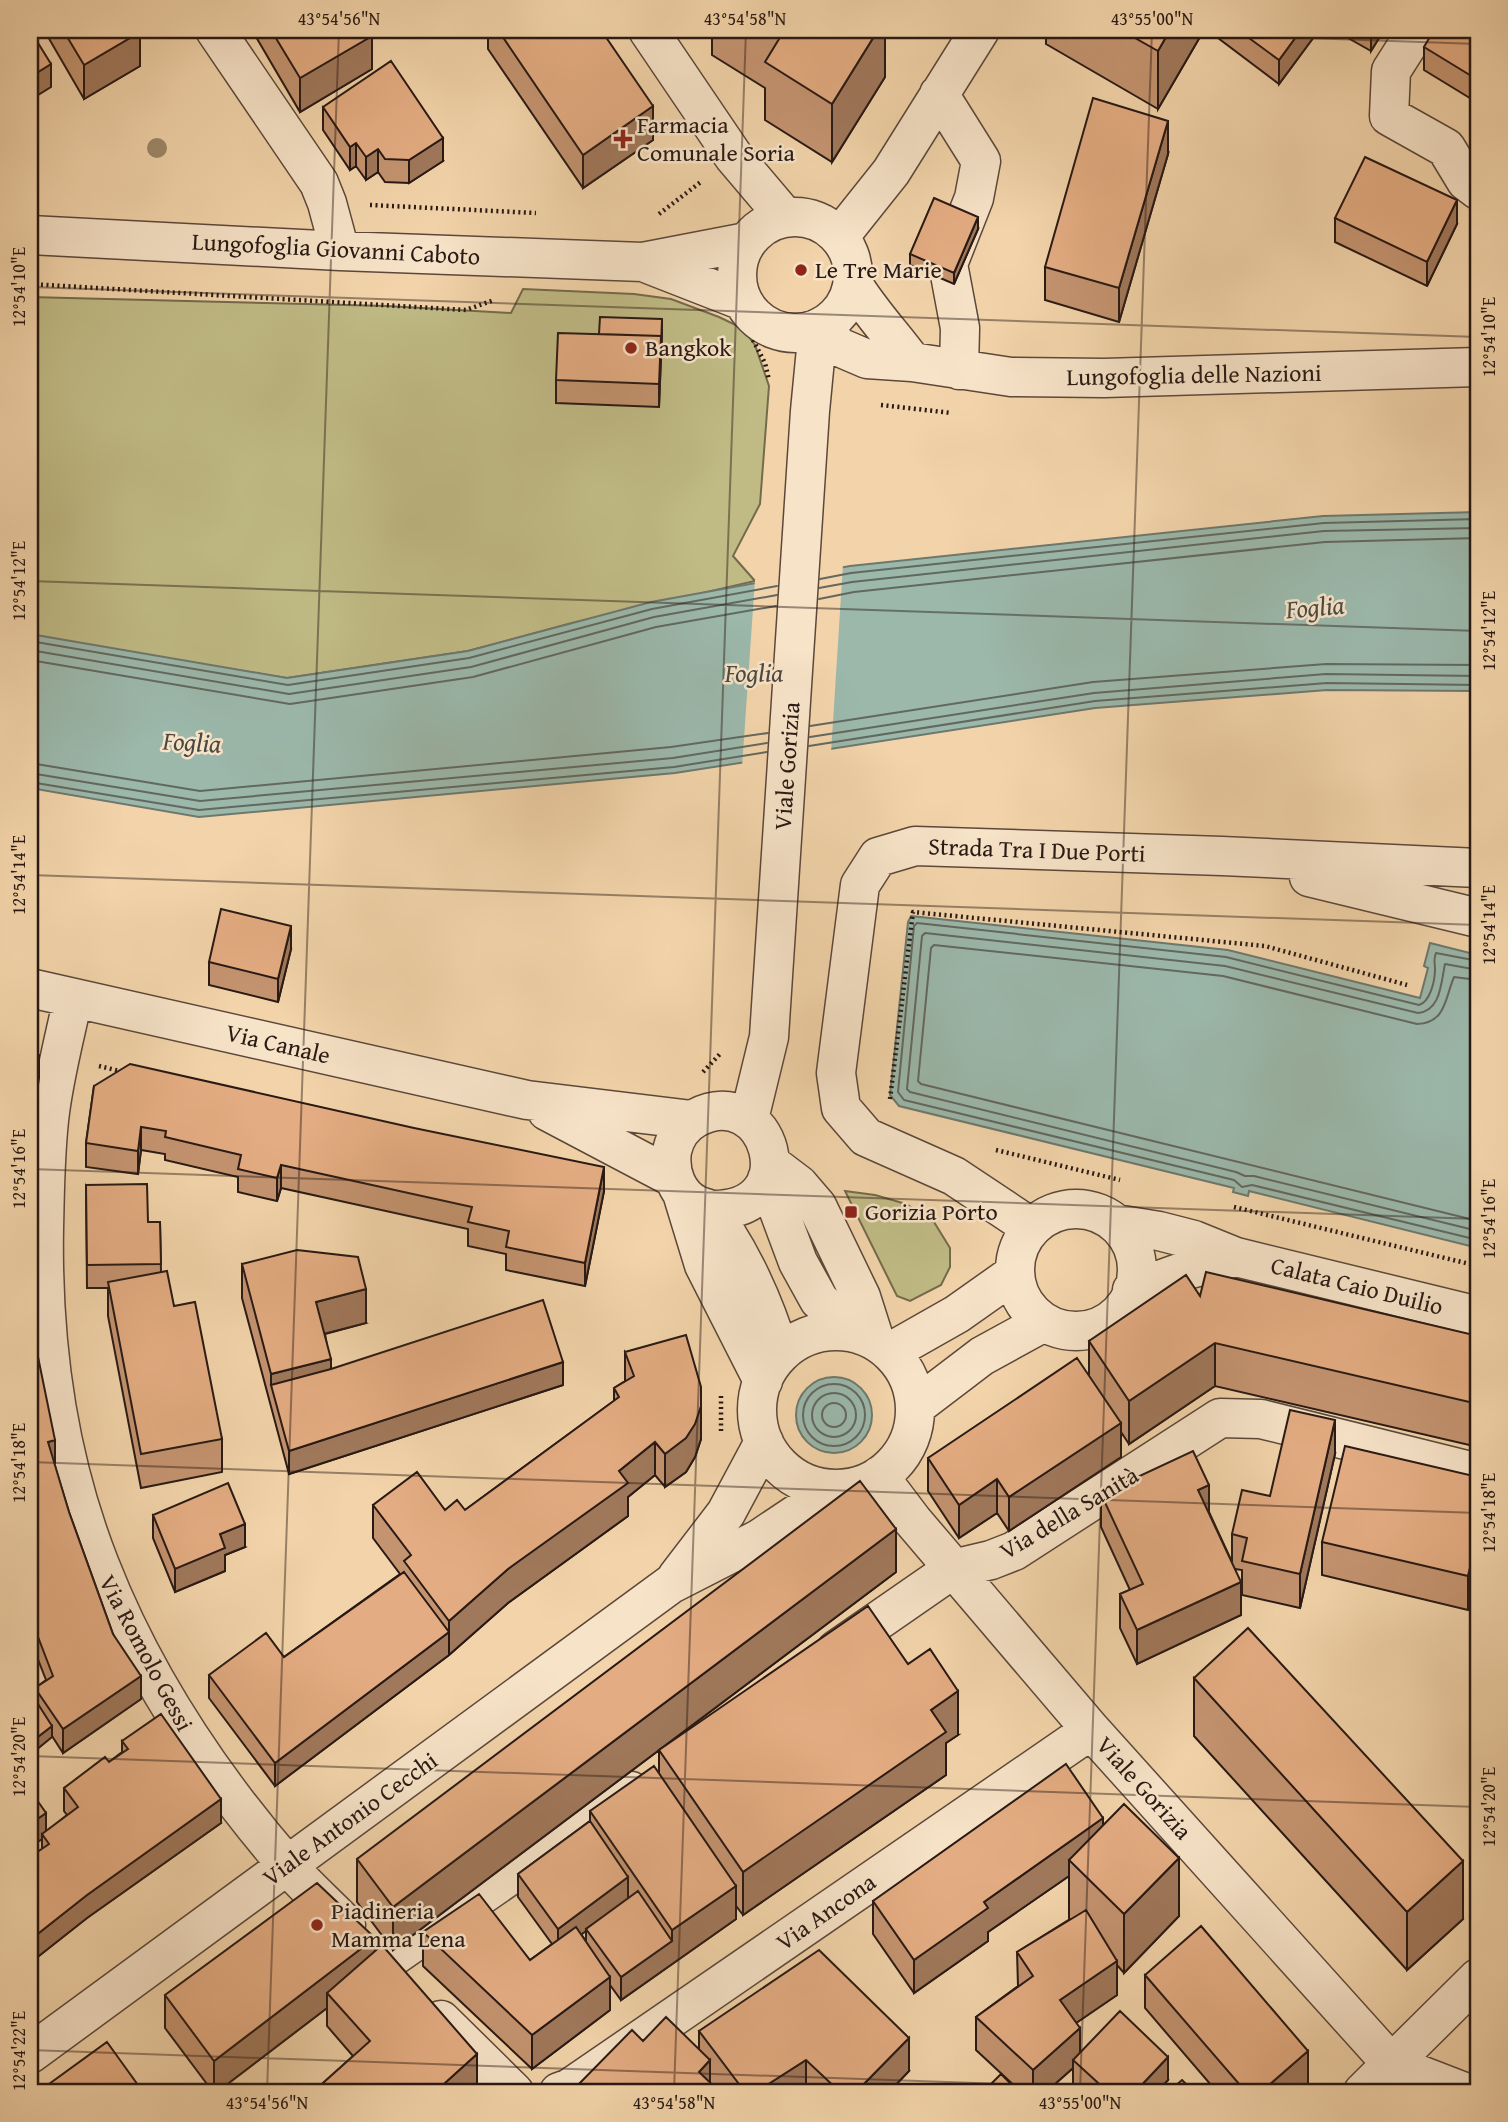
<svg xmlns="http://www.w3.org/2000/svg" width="1508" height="2122" viewBox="0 0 1508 2122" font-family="'Gentium Book Plus',serif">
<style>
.green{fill:#c0bb85;stroke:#746a4c;stroke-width:2}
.water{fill:#9bb8ab;stroke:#6d786f;stroke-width:2}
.pier{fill:#f3d4aa}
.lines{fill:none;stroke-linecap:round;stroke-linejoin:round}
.shore{stroke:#626860;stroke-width:2}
.minor-casing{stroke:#5b483a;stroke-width:41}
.path{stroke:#281914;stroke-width:4.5;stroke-dasharray:2 3.5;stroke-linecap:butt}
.minor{stroke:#f7e3c8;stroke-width:38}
.tree{fill:#9d886a}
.wall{fill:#c49470;stroke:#281914;stroke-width:2;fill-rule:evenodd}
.shaded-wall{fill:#a0785b;stroke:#281914;stroke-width:2}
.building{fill:#e4ac82;stroke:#281914;stroke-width:2}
.ticks{fill:none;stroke:#281914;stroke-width:2;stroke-opacity:0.45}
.poi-dot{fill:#8f2418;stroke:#f7e3c8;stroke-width:2.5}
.labels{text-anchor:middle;stroke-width:5;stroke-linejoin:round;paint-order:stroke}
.poi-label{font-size:24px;fill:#281914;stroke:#f7e3c8;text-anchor:start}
.street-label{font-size:24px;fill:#281914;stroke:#f7e3c8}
.water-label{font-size:26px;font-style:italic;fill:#4a4941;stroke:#f7e3c8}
.neatline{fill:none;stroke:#281914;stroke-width:2.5}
.ticks-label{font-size:18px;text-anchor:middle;fill:#281914}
</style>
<rect width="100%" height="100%" fill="#f3d4aa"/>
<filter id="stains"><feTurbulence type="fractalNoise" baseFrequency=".00286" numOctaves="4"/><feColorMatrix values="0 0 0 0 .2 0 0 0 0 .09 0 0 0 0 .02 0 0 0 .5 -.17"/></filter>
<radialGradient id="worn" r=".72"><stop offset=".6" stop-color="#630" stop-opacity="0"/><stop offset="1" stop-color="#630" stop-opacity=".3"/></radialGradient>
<path class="green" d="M523,289l111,5 37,5 48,18 23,11 13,17 14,41 -9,118 -27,52 22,25 -183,42 -104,28 -181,27 -257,-41v-340l357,9 124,7z
M845,1191l30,4 31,9 28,18 16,26v19l-9,18 -31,16 -13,-5z"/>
<path class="water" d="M1478,512v179l-151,-1 -232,18 -420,65 -476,44 -169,-29v-154l257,44 181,-27 183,-49 199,-36 473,-50z
M911,916l317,34 192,48 8,-30 -4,-2 6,-23 48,12v293l-229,-57 -1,5 -15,-4 1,-4 -335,-82 -9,-11 18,-173z
M796 1415a38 38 0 1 1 76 0a38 38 0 1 1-76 0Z"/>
<path class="pier" d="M843,564l-12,189 -89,14 13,-187z"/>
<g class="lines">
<path class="shore" d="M820,579l31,-6 473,-50 154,-4
M819,588l33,-6 472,-51 154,-3
M819,599l35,-7 471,-50 153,-4
M30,641l258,44 181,-27 183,-49 125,-23
M30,650l259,44 182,-27 183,-50 123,-22
M30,660l260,44 183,-27 183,-50 120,-21
M810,726l283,-44 233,-18 152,1
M810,737l284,-44 232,-19 152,2
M809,746l286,-45 232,-18 151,2
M30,763l170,28 471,-44 97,-14
M30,773l170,28 473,-43 94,-15
M30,782l169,28 475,-43 93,-15
M1478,961l-42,-8c-3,7 -1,9 -1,16 0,12 -5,33 -16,36l-193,-48 -309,-34 -3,3 -16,166 6,8 330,80 8,7 10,-2 226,55
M1478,970l-33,-6c-4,18 -4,47 -27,49l-193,-47 -300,-33 -3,3 -15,153 3,3 326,80 9,4h9l224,55
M1478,980l-24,-3c-9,21 -8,46 -37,47l-194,-48 -289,-31 -3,3 -13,133 3,3 557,137
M803 1415a31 31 0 1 1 62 0a31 31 0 1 1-62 0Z
M812 1415a22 22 0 1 1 44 0a22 22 0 1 1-44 0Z
M822 1415a12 12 0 1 1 24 0a12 12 0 1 1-24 0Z"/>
<defs>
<path id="minor" d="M215,30l104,153 8,20 13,48
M648,30l86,127 51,60
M1417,30l-26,41 -2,45 57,32 20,33 12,9
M939,94l42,67 -7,37 -26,66 12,64 -1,42
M737 275a58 58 0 1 1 116 0a58 58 0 1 1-116 0Z
M30,235l310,16 303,11 104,-20
M840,236l51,-64 89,-142
M643,262l100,39
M853,284c17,28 40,52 59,78
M821,327l18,20 28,12 45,3 99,15 93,1 374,-11
M1309,877l169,41
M30,988l497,112 165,20
M73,998c-8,38 -18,75 -23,114 -5,38 -5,77 -6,116 -2,114 14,231 56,337 43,110 110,211 187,300 18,21 40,40 59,60
M547,1111l127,67
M749,1119l20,-82 41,-626 8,-83
M770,1163l29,22 18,21 44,91 14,44
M767,1179l31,83 21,38 35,33
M682,1193l22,72 59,116
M1015 1270a61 61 0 1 1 122 0a61 61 0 1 1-122 0Z
M712,1210c98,1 57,-131 -16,-92 -13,7 -21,19 -24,33 -3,21 5,44 25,54 4,2 11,3 15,6 6,5 10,16 14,22 24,38 41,78 54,121
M1116,1224l43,7 35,9 42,17 242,59
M1032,1228l-78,-52 -88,-39 -25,-29 -5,-35 24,-188 18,-28 37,-11 307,10 256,12
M1132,1290l55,-20 49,-13
M757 1410a79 79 0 1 1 158 0a79 79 0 1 1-158 0Z
M890,1352l67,-38 58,-41
M915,1407l67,-51 62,-34
M879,1476l34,45 178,209 326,362
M677,1577l49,-64 38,-71
M836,1650l117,-81 38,-9 23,-9 206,-133 41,1 217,54
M384,1963l247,-172
M441,2020l73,72
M30,2054l641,-470 88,-45 75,-50
M1394,2065l70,27
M559,2092l11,-4 521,-358
M1363,2092l115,-114"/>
</defs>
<use href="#minor" class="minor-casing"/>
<path class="path" d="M370,205l166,8
M659,214l43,-33
M30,284l436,26 28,-10
M753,340l12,23 4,17
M881,405l71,8
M99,1066l25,6
M703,1072l18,-19
M890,1099l23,-187 352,34 142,39
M996,1150l124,30
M1234,1207l244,59
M721,1431v-37"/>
<use href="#minor" class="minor"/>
</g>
<circle class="tree" cx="157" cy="148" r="10"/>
<path class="wall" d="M44,30h95l1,36 -56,33z
M252,30h116l4,39 -72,43z
M488,30h113l52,110 -70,48 -95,-139z
M712,30h173v47l-53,85 -67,-42v-32l-53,-33z
M1046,30h158l-46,79 -112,-65z
M1218,30h101l-40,54 -61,-46z
M1334,30h50l-13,21z
M1478,30v73l-54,-33v-23z
M323,107l120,54 -34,22 -24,-1 -7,-10 -12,8 -10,-14 -6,4 -27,-40z
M1168,154l-49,168 -74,-22v-33z
M1335,218l122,6 -30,62 -92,-44z
M978,229l-24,55 -44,-19v-11z
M662,331l-3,76 -103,-4v-23l43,-46z
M291,949l-13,53 -69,-17v-23z
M94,1086l510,105 -19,95 -79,-16v-16l-38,-8v-17l-187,-41 -4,13 -39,-9v-15l-73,-17v-6l-24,-4 -3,24 -52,-7v-24z
M86,1185l62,37h12l1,50 13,34 48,133v33l-81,16 -33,-172v-28h-21z
M242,1264l124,59 -41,11 6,35 232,16 -274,89 -47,-176z
M1200,1296l278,40v111l-263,-61 -86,58 -8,-12v25l-112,74 -12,-18 -38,25 -31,-47v-33l161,-82v-35z
M30,1324l3,29 21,110 15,49 44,122 28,65 -78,54 -11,-17 -22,19v-45l5,-3v-19l11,-8 -16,-41z
M625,1352l76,87 -6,18 -9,15 -21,15 -10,-12 -27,22v19l-120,87 -59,52 -174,131 -66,-88v-23l75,-18 116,-83 -27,-36v-33l72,5h20l149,-109v-13l11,-7z
M1335,1454l-35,154 -58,-13v-25l-7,-1 6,46 -104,49 -17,-36v-34l10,-4 -29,-63v-33l108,18 23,50v-28l38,-38z
M1478,1477l-10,133 -146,-35v-33z
M153,1515l92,32 -20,8v16l-50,21 -22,-54z
M896,1572l-503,378 -36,-48v-43z
M1194,1678l269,241 -56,51 -213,-234z
M958,1735l-12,8v32l-203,140 -7,-9v13l-115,81 -11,-15v25l-78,59 -109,-103v-34l107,28 22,-16 -34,-47v-23l72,-53v-10l69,-37v-24zM586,1931v10l-5,-7z
M122,1741l99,82 -134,95 -57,45v-106l12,-8v-10l-12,8 16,-15 21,-17 -3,-4v-23l45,-26 13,-10z
M1103,1825l76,91 -55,57 -7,-8v30l-41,28 4,30 88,27 -11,12h-74l-10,-9v-15l-27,24h-25l-45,-42v-33l42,-31 -1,-34 53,-33 -1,-1v-42l-81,56v9l-74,52 -41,-59v-33z
M375,1952l102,136 -5,4h-159l40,-36 -26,-30v-18l-110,84h-4l-48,-64v-33z
M1145,1975l163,109 -9,8h-82l-72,-84z
M1478,2020v29l-1,-1v-23z
M699,2031l210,40 -20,21h-318l72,-51 56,7z"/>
<path class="shaded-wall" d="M878,30h7v47l-53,85v-58z
M1170,30h34l-46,79v-58z
M1301,30h18l-40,54v-24z
M1371,30h13l-13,21z
M140,32v34l-56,33v-34z
M372,36v33l-72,43v-34z
M51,64v23l-21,13v-23z
M653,106v34l-70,48v-33z
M1168,121v33l-49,168v-34z
M443,138v23l-34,22v-23z
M356,143v23l-6,4v-23z
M378,149v23l-12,8v-23z
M1457,200v24l-30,62v-24z
M978,217v12l-24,55v-11z
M662,319v12l-3,76v-23z
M291,926v23l-13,53v-23z
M39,1055v23l-9,62v-23z
M141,1127v23l-3,24v-23z
M281,1165v23l-4,13v-23z
M604,1167v24l-19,95v-23z
M366,1289v34l-50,13v-34z
M1215,1343v43l-86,58v-43z
M331,1359v34l-60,-8v-11z
M563,1362v23l-274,89v-23z
M701,1406v33l-6,18 -9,15 -21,15v-33z
M1335,1420v34l-35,154v-34z
M1121,1423v34l-112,74v-34z
M55,1440v23l-7,2v-23z
M655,1442v33l-27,22v19l-120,87 -59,52v-34l170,-150z
M997,1479v34l-38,25v-33z
M1209,1485v34l-11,-29z
M245,1524v23l-20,8v16l-50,21v-23l45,-35z
M896,1529v43l-503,378v-43z
M1478,1533v34l-10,43v-34z
M1241,1582v33l-104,49v-34z
M449,1632v23l-174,131v-23z
M141,1676v23l-78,54v-24z
M958,1691v44l-12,8v32l-203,140v-43l188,-162z
M52,1726v11l-22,18v-12z
M221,1799v24l-134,95 -57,45v-23l57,-45z
M46,1813v23l-4,-2v5l-12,8v-23z
M1103,1818v33l-34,9v16l-81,56v9l-74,52v-33l70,-58z
M1179,1858v58l-55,57v-59z
M1463,1861v58l-56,51v-58z
M628,1877v23l-42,29v2l-28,21v-23z
M736,1886v33l-115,81v-23l51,-36v-11z
M375,1938v34l-48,21v15l-110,84h-3v-31z
M1117,1961v34l-57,39v-34z
M610,1977v33l-78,59v-34z
M1080,2028v34l-7,-2v8l-27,24h-13v-22z
M909,2038v33l-20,21h-33z
M1308,2051v33l-9,8h-38z
M477,2054v34l-5,4h-37z
M1168,2057v23l-11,12h-22z
M710,2060v32l-11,-20z
M806,2060v32h-50z"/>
<path class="building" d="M30,30l21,34 -21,13z
M63,30h76l1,2 -56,33z
M271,30h97l4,6 -72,42z
M498,30h103l52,76 -70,49z
M765,30h113l-46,74 -67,-42 14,-23z
M1121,30h49l-12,21z
M1238,30h63l-22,30z
M1434,30h44v50l-54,-33z
M391,61l52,77 -34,22 -24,-1 -7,-10 -12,8 -10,-14 -6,4 -27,-40z
M1093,98l75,23 -49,167 -74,-21z
M1365,157l92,43 -30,62 -92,-44z
M934,198l44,19 -24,56 -44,-19z
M600,317l62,2 -1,28v-11l-62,-2z
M558,333l103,3 -2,48 -103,-4z
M221,909l70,17 -13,53 -69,-17z
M30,1053l9,2 -9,62z
M130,1064l284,64 190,39 -19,96 -79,-16 3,-16 -41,-9 4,-15 -191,-42 -4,13 -39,-9 3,-14 -76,-18 1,-6 -25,-4 -3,24 -52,-8 8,-57z
M147,1184l1,38h12l1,42 -74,1 -1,-80z
M297,1250l61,7 8,32 -50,13 15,57 -60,15 -29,-110z
M167,1271l7,35 21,-4 27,137 -81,15 -33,-172z
M1206,1272l272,64v68l-263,-61 -86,58 -40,-60 97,-66 14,21z
M543,1300l20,62 -274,89 -18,-66 60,-16z
M30,1324l3,29 4,-1 18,88 -7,2 21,70 44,122 28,42 -78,53 -28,-41 18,-12 -23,-60z
M686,1335l15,52v19l-6,18 -9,14 -21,16 -10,-12 -36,29 9,12 -120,86 -59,52 -45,-60 7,-6 -38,-50 44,-33 28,38 12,-10 8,10 154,-113 -5,-9 20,-12 -9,-24z
M1077,1358l44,65 -112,74 -12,-18 -38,26 -31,-47z
M1290,1410l45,10 -35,154 -58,-13 5,-23 -15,-4 10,-44 28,6z
M1345,1446l133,31v56l-10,43 -146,-34z
M1193,1451l16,34 -11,5 43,92 -104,48 -17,-36 23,-10 -42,-90z
M860,1481l36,48 -503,378 -36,-48z
M228,1483l17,41 -25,10 5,14 -50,21 -22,-54z
M404,1572l45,60 -174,131 -66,-88 57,-42 18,24z
M868,1606l40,58 22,-15 28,42 -27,19 15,22 -203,140 -84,-122z
M1248,1628l215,233 -56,51 -213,-234z
M38,1704l14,22 -22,17v-33z
M161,1714l60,85 -134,96 -57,45v-83l19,-13 -7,-10 36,-27 -14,-19 41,-31 4,5 19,-13 -6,-8z
M1066,1764l37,54 -119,84 4,6 -74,52 -41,-59z
M654,1766l82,120 -64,44 -82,-119z
M30,1790l16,23 -16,11z
M1124,1804l55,54 -55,56 -55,-54z
M590,1821l38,56 -70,52 -40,-55z
M317,1883l58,55 -161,123 -49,-66z
M638,1891l34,50 -51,36 -35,-48z
M479,1894l51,66 46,-33 34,50 -78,58 -109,-103z
M1086,1910l31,51 -57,39 20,28 -47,42 -57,-53 57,-41 -16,-24z
M1201,1926l107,125 -47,41h-15l-101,-117z
M382,1945l95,109 -42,38h-122l57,-51 -43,-48z
M819,1950l90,88 -53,54h-16l-34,-32 -50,32h-11l-46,-61z
M1120,2011l48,46 -33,35h-27l-35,-32z
M666,2017l44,43 -11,12 21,20h-149l61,-62 11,11z
M107,2042l36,50h-105z
M1001,2074l18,18h-36z
M1182,2080l12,12h-26z
M1395,2085l7,7h-14z"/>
<path class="ticks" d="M1083,30l395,14M30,287l1448,50M30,581l1448,50M30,875l1448,50M30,1169l1448,50M30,1462l1448,51M30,1756l1448,51M30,2050l1201,42M267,2092l72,-2062M674,2092l72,-2062M1080,2092l72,-2062"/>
<g class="poi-dot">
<path d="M619.5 128.5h7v7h7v7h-7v7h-7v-7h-7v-7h7z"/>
<circle cx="801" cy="270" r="7"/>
<circle cx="631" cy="348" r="7"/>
<rect x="844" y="1205" width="14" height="14" rx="3.5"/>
<circle cx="317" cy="1925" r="7"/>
</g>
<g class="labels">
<g class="poi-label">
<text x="637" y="133">Farmacia<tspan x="637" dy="28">Comunale Soria</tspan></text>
<text x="815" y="278">Le Tre Marie</text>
<text x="645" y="356">Bangkok</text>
<text x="865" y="1220">Gorizia Porto</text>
<text x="331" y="1919">Piadineria<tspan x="331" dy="28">Mamma Lena</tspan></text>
</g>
<g class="street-label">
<text transform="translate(336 249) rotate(3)" y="8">Lungofoglia Giovanni Caboto</text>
<text transform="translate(1194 375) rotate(-1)" y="8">Lungofoglia delle Nazioni</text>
<text transform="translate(787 766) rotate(-86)" y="8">Viale Gorizia</text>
<text transform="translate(1037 850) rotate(2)" y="8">Strada Tra I Due Porti</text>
<text transform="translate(278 1044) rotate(13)" y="8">Via Canale</text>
<text transform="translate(1357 1286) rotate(14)" y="8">Calata Caio Duilio</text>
<text transform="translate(1069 1513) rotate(-31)" y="8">Via della Sanità</text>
<text transform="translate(146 1653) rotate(62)" y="8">Via Romolo Gessi</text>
<text transform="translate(1144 1788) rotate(48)" y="8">Viale Gorizia</text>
<text transform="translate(350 1819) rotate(-36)" y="8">Viale Antonio Cecchi</text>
<text transform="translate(826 1912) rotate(-35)" y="8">Via Ancona</text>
</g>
<g class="water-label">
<text transform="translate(1315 607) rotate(-5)" y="9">Foglia</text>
<text x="754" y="682">Foglia</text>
<text transform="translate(192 742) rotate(3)" y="9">Foglia</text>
</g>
</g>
<rect width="1508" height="2122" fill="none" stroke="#f3d4aa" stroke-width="77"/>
<rect x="38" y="38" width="1432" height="2046" class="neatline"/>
<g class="ticks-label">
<text x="339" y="25">43°54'56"N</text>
<text x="745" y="25">43°54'58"N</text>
<text x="1152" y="25">43°55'00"N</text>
<text transform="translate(19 287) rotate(-90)" y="6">12°54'10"E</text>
<text transform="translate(1489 337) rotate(-90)" y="6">12°54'10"E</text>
<text transform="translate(19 581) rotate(-90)" y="6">12°54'12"E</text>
<text transform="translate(1489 631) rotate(-90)" y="6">12°54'12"E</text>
<text transform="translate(19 875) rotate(-90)" y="6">12°54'14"E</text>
<text transform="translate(1489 925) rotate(-90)" y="6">12°54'14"E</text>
<text transform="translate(19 1169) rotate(-90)" y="6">12°54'16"E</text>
<text transform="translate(1489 1219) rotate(-90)" y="6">12°54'16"E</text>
<text transform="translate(19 1463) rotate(-90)" y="6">12°54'18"E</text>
<text transform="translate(1489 1513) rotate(-90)" y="6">12°54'18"E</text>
<text transform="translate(19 1757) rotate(-90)" y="6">12°54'20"E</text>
<text transform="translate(1489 1807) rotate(-90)" y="6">12°54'20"E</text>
<text transform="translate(19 2051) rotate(-90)" y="6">12°54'22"E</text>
<text x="267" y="2109">43°54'56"N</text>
<text x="674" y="2109">43°54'58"N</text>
<text x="1080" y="2109">43°55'00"N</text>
</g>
<rect width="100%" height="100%" filter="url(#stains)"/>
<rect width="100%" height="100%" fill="url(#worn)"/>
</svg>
